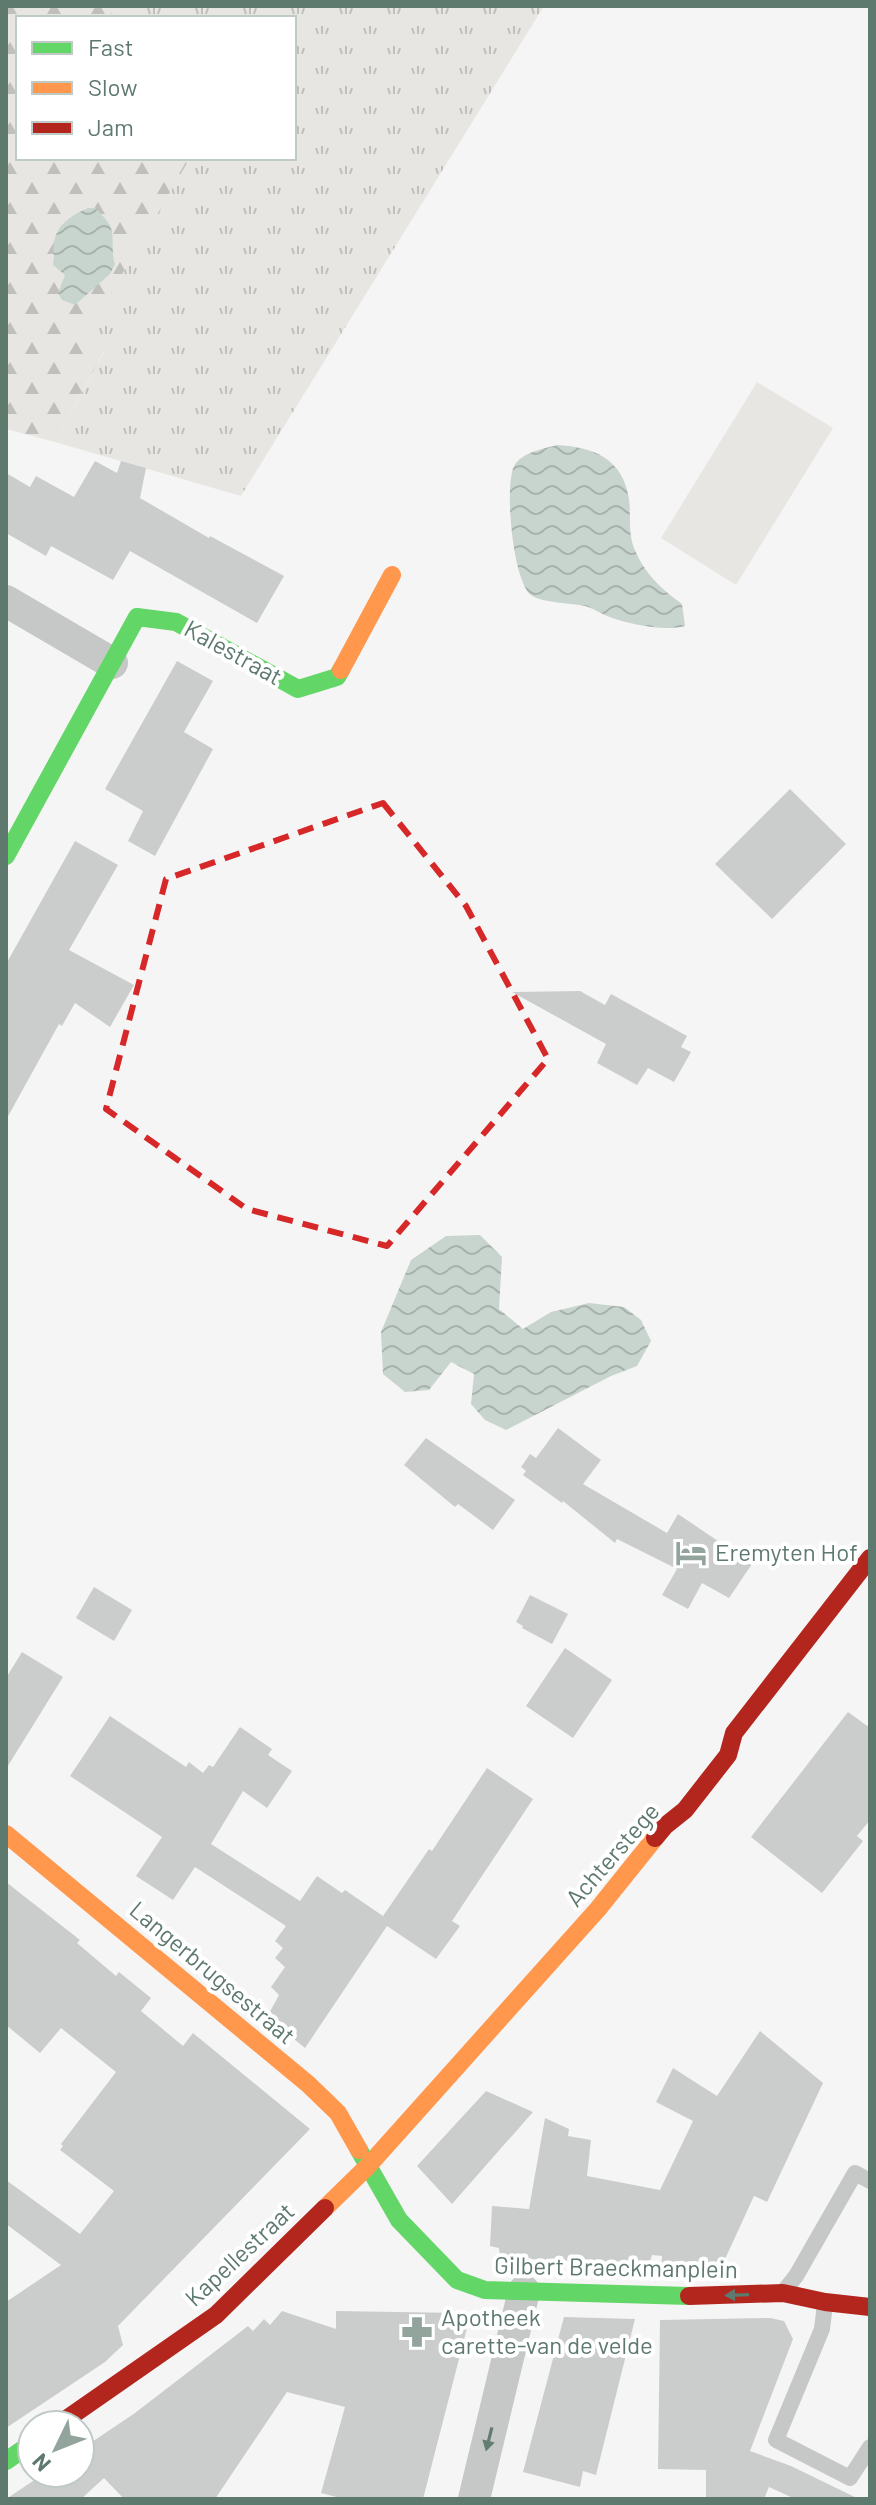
<svg xmlns="http://www.w3.org/2000/svg" width="876" height="2505" viewBox="0 0 876 2505" font-family="Barlow,sans-serif">
<style>
.grass{fill:url(#grass-tufts)}
.forest{fill:url(#forest-firs)}
.garden{fill:#e8e6e2}
.water{fill:url(#water-waves)}
.building{fill:#cbcdcc}
.lines{fill:none;stroke-linecap:round;stroke-linejoin:round}
.lane{stroke:#c5c8c6;stroke-width:16}
.street{stroke:#c5c8c6;stroke-width:32}
.fast{stroke:#63d668;stroke-width:18}
.slow{stroke:#ff974d;stroke-width:18}
.jam{stroke:#b3261e;stroke-width:18}
.oneway{fill:#5e796e}
.oneway2{fill:#637d72}
.marked{fill:none;stroke:#d62828;stroke-width:6;stroke-dasharray:16 10;stroke-linejoin:round}
.labels{text-anchor:middle;stroke-width:8;stroke-linejoin:round;paint-order:stroke}
.street-label{font-size:24px;fill:#5e796e;stroke:#fff}
.poi-label{font-size:24px;fill:#5e796e;stroke:#fff;text-anchor:start}
</style>
<defs>
<pattern id="grass-tufts" width="24" height="20" patternUnits="userSpaceOnUse" patternTransform="scale(2)"><rect width="24" height="20" fill="#e8e6e2"/><path d="M3 7l-1-3M5 7V3M7 7l1-3M15 17l-1-3M17 17v-4M19 17l1-3" fill="none" stroke="#bfbfbb"/></pattern>
<pattern id="forest-firs" width="22" height="20" patternUnits="userSpaceOnUse" patternTransform="scale(2)"><rect width="22" height="20" fill="#e8e6e2"/><path d="M5 1l3.5 6h-7zM16 11l3.5 6h-7z" fill="#bfbfbb"/></pattern>
<pattern id="water-waves" width="16" height="10" patternUnits="userSpaceOnUse" patternTransform="scale(2)"><rect width="16" height="10" fill="#c8d5ce"/><path d="M0 5q4-4 8 0t8 0" fill="none" stroke="#a6b2ab"/></pattern>
</defs>
<rect width="100%" height="100%" fill="#f6f5f5"/>
<path class="grass" d="M115,6h429l-303,490 -186,-54 50,-92 -22,-9 107,-183h104v-140h-186z"/>
<path class="forest" d="M6,6h109l-7,12h-90v140h172l-107,183 22,8 -50,93 -49,-13z"/>
<path class="garden" d="M757,382l76,46 -97,157 -75,-47z"/>
<path class="water" d="M88,208h8c4,5 10,11 13,16 7,12 1,26 6,40l-5,10 -35,31 -13,-5 -4,-7 7,-18 -12,-10c2,-9 -1,-19 2,-27 4,-15 19,-24 33,-30z
M557,445c36,2 66,13 72,54 2,15 -1,34 5,49 10,25 27,41 48,56l3,22c-20,6 -58,-2 -78,-10 -7,-3 -14,-8 -22,-10 -14,-3 -43,-3 -54,-11 -18,-13 -27,-108 -17,-129 8,-14 29,-17 43,-21z
M480,1235l22,22 -3,52 24,20 28,-17 38,-9 35,4 17,13 10,21 -14,25 -26,10 -105,54 -21,-10 -14,-16 3,-30 -23,-12 -22,28 -24,2 -22,-18 -2,-42 30,-72 35,-24z"/>
<path class="building" d="M95,461l22,12 4,-12 25,7 -6,30 69,40 1,-2 74,40 -27,47 -127,-72 -17,29 -62,-34 -5,10 -40,-23v-60l24,14 6,-11 38,21z
M177,661l36,20 -29,51 29,17 -58,107 -27,-15 15,-30 -38,-22z
M790,789l56,55 -74,75 -57,-55z
M75,841l43,24 -49,85 65,35 -24,42 -35,-24 -13,23 -3,-2 -53,96v-156z
M580,991l25,14 6,-11 76,42 -6,11 10,5 -17,30 -26,-14 -11,17 -40,-22 9,-19 -94,-52z
M558,1428l43,32 -18,24 84,49 11,-19 74,50 -23,34 -27,-15 -14,26 -26,-14 15,-26 -60,-30 -2,4 -52,-42 -1,2 -39,-28 3,-4 -5,-4 9,-13 6,4z
M426,1438l89,62 -22,30 -35,-26 -3,3 -51,-42z
M94,1587l38,23 -18,31 -38,-23z
M530,1595l38,19 -16,30 -30,-16 1,-2 -7,-4z
M565,1648l47,32 -39,58 -47,-32z
M22,1652l41,25 -57,92v-91z
M848,1712l22,16v92l-13,16 6,5 -41,52 -71,-56z
M110,1716l76,51 3,-5 14,11 6,-8 4,2 27,-40 32,22 -4,6 24,16 -25,37 -24,-17 -32,53 89,57 17,-25 25,17 3,-3 38,26 46,-67 3,2 55,-83 46,31 -81,122 8,5 -24,33 -49,-33 -82,122 -38,-31 12,-22 -8,-8 14,-20 -10,-9 8,-10 -8,-7 11,-15 -91,-59 -22,33 -37,-24 26,-39 -92,-61z
M6,1882l74,58 -3,3 39,33 3,-4 32,26 -10,13 42,35 10,-13 117,96 -192,197 5,19 -18,17 -99,66v-126l55,-37 -55,-41v-44l74,54 34,-43 -54,-41 3,-4 -2,-2 55,-72 -55,-44 -21,25 -34,-28z
M760,2031l63,52 -56,119 -13,-6 -34,74h-59l1,-14 -10,-1 -4,14h-15l7,-5 -140,-6 -1,-10 -9,-2 2,-40 37,3 16,-91 24,11 -1,7 23,4 -4,36 73,14 33,-69 -37,-19 17,-34 44,28z
M486,2091l47,21 -81,92 -35,-38z
M282,2311l54,18v-18l125,2 7,11 -45,175h-79l-23,-6 24,-86 -58,-15 -72,107h-91l-20,-21 -23,21h-75l39,-26h35v-23l55,-37 113,-87 5,5 11,-12 6,6z
M564,2317l71,2 -39,156 -13,-4 -3,16 -57,-15z
M770,2318l14,3 9,18 -43,112 41,15 68,33h-64l-26,-12 -5,12h-58v-29l-48,-1 2,-149z"/>
<g class="lines">
<path class="lane" d="M784,2291l12,-15 59,-103 15,8
M825,2304l-3,25 -46,111 74,38 20,-31"/>
<path class="street" d="M6,601l106,62
M474,2499l50,-208"/>
<path class="fast" d="M6,856l131,-239 39,5 122,67 39,-12 4,-7
M359,2150l40,70 58,60 28,10 204,6
M6,2461l26,-18"/>
<path class="slow" d="M341,670l51,-95
M6,1834l302,250 30,29 21,37
M325,2208l43,-42 230,-257 57,-71"/>
<path class="jam" d="M655,1838l10,-12 20,-16 43,-55 6,-22 136,-175
M689,2296l94,-3 42,9 45,5
M58,2425l158,-110 109,-107"/>
</g>
<defs><path id="oneway-solid" d="M-6-.8H1V-3.2L6.5 0L1 3.2V.8H-6Z" transform="scale(2)"/></defs>
<use class="oneway" href="#oneway-solid" transform="translate(737 2295) rotate(178)"/>
<use class="oneway2" href="#oneway-solid" transform="translate(489 2439) rotate(104)"/>
<path class="marked" d="M383,803l83,103 82,153 -161,187 -140,-37 -141,-100 60,-230z"/>
<defs>
<symbol id="hotel-bare" viewBox="-9 -9 18 18"><path d="M-6-4.5h1.5V1H6V5H4.5V3h-9V5H-6ZM-4 0a1.8 1.8 0 1 1 3.6 0ZM.5 0V-2.5h3Q6-2.5 6 0Z" fill="#93a49d" stroke="#fff" stroke-width="2.5" paint-order="stroke"/></symbol>
<symbol id="pharmacy-bare" viewBox="-9 -9 18 18"><path d="M-2-6h4v4h4v4h-4v4h-4v-4h-4v-4h4Z" fill="#93a49d" stroke="#fff" stroke-width="2.5" paint-order="stroke"/></symbol>
</defs>
<g fill-rule="evenodd">
<use href="#hotel-bare" x="669" y="1531" width="44" height="44"/>
<use href="#pharmacy-bare" x="395" y="2310" width="44" height="44"/>
</g>
<g class="labels">
<g class="street-label">
<text transform="translate(233 653) rotate(29)" y="8">Kalestraat</text>
<text transform="translate(613 1855) rotate(-49)" y="8">Achterstege</text>
<text transform="translate(212 1973) rotate(40)" y="8">Langerbrugsestraat</text>
<text transform="translate(240 2255) rotate(-43)" y="8">Kapellestraat</text>
<text transform="translate(616 2268) rotate(1)" y="8">Gilbert Braeckmanplein</text>
</g>
<g class="poi-label">
<text x="715" y="1561">Eremyten Hof</text>
<text x="441" y="2326">Apotheek<tspan x="441" dy="28">carette-van de velde</tspan></text>
</g>
</g>
<rect width="876" height="2505" fill="none" stroke="#5e796e" stroke-width="16"/>
<rect x="16" y="16" width="280" height="144" fill="#ffffff" stroke="#bfc9c5" stroke-width="2"/>
<rect x="32" y="42" width="40" height="12" fill="#63d668" stroke="#bfc9c5" stroke-width="2"/>
<text x="88" y="56" font-size="24" fill="#5e796e">Fast</text>
<rect x="32" y="82" width="40" height="12" fill="#ff974d" stroke="#bfc9c5" stroke-width="2"/>
<text x="88" y="96" font-size="24" fill="#5e796e">Slow</text>
<rect x="32" y="122" width="40" height="12" fill="#b3261e" stroke="#bfc9c5" stroke-width="2"/>
<text x="88" y="136" font-size="24" fill="#5e796e">Jam</text>
<g transform="translate(56 2449) rotate(227)"><circle r="38" fill="#ffffff" stroke="#bfc9c5" stroke-width="2"/>
<path d="M0-6L14 30L0 20L-14 30Z" fill="#93a49d"/>
<text y="-12" font-size="22" font-weight="bold" text-anchor="middle" fill="#5e796e">N</text>
</g>
</svg>
